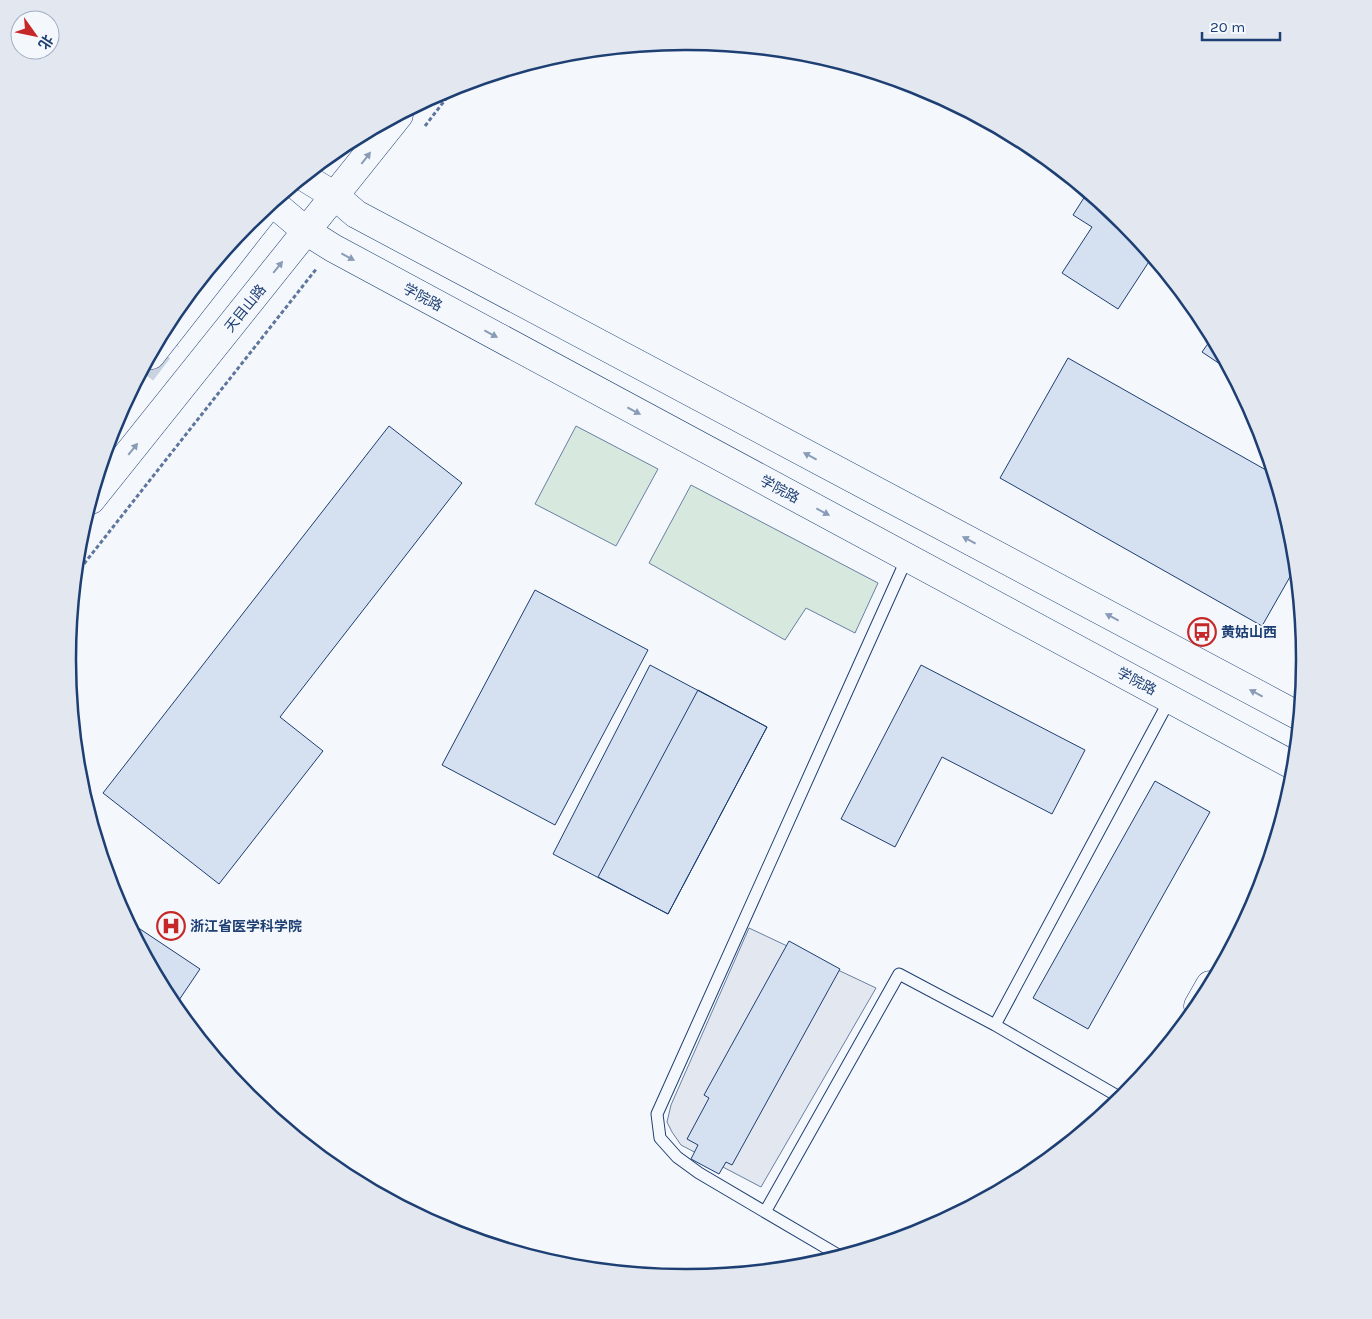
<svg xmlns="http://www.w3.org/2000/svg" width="1372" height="1319" viewBox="0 0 1372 1319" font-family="Karla,'Noto Sans SC',sans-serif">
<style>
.green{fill:#d7e8df;stroke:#687fa3}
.parking{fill:#e3e8f0;stroke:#687fa3}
.building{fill:#d5e0f0;stroke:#1d3f73}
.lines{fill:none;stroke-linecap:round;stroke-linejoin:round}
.trunk-tunnel{stroke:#c9d2e0;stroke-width:28;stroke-dasharray:28 14;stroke-linecap:butt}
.service-casing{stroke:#1d3f73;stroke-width:13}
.tertiary-casing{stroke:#1d3f73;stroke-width:29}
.secondary-casing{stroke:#1d3f73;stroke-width:29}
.primary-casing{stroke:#1d3f73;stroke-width:29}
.path{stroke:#5e769c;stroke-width:3;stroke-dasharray:4 2.5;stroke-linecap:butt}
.service{stroke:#f4f7fb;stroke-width:11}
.tertiary{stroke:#f4f7fb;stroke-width:28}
.secondary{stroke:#f4f7fb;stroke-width:28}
.primary{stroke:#f4f7fb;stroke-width:28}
.oneway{fill:#889bb7}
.labels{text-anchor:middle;stroke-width:4;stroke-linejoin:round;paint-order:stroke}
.street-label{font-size:14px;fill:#1d3f73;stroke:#f4f7fb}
.poi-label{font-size:14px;font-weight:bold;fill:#1d3f73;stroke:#f4f7fb;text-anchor:start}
.rim{fill:none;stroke:#1d3f73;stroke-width:2.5}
</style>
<rect width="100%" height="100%" fill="#f4f7fb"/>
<path class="green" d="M576,426l82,43 -42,77 -81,-42z
M691,485l187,98 -23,50 -49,-25 -21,32 -136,-77z"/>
<path class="parking" d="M749,928l127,60 -115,199 -80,-42 -9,-13 -5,-10 4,-17z"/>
<path class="building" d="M1087,193l36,30 29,34 -34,52 -56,-36 30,-46 -19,-12z
M1212,338l17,32 -27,-18z
M1068,358l205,116 19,65 3,29 -33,58 -262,-148z
M389,426l73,57 -182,234 43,34 -104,133 -116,-91z
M535,590l113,60 -93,175 -113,-60z
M650,665l117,62 -99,187 -115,-60z
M921,665l164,85 -33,64 -110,-57 -47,90 -54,-28z
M698,690l69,37 -99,187 -70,-37z
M1155,781l55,31 -122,217 -55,-31z
M128,921l72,48 -25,37 -3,-3z
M789,941l51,28 -108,196 -6,-3 -7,12 -28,-15 7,-14 -11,-6 22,-41 -5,-3z"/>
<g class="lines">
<path class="trunk-tunnel" d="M142,372l26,-34"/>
<defs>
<path id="service" d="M995,1025l175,-326
M765,1212l134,-238 96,51 126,73
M840,1256l-141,-83 -22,-16 -17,-19 -3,-24 250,-556"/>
<path id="tertiary" d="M1198,1006l12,-21"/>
<path id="secondary" d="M304,177l31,19 21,18 943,502
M273,203l33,28 27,17 961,518
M91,500l308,-385"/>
<path id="primary" d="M151,355l116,-148"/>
</defs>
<use href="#service" class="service-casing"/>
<use href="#tertiary" class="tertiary-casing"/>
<use href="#secondary" class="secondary-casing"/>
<use href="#primary" class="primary-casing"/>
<path class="path" d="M425,126l30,-39
M76,574l241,-306"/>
<use href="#service" class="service"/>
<use href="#tertiary" class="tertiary"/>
<use href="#secondary" class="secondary"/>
<use href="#primary" class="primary"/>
</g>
<defs><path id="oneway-solid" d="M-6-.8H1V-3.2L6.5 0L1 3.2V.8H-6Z" transform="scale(1.25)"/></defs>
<g class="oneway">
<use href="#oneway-solid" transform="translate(366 158) rotate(-52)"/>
<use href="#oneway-solid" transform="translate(348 257) rotate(28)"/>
<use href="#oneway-solid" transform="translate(278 267) rotate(-51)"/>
<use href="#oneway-solid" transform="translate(491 334) rotate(28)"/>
<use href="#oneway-solid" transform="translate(634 411) rotate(28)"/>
<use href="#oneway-solid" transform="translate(133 449) rotate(-51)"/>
<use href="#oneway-solid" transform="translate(810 456) rotate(-152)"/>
<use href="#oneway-solid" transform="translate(823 512) rotate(28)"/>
<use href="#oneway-solid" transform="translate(969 540) rotate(-152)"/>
<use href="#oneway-solid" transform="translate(1112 617) rotate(-152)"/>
<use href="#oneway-solid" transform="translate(1256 693) rotate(-152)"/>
</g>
<defs>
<symbol id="bus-ring" viewBox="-11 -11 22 22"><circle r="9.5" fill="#f4f7fb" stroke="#c62828" stroke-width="1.5"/><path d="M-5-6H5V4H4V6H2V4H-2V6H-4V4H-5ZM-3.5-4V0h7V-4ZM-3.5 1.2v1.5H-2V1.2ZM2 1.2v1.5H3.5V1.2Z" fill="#c62828"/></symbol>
<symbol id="hospital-ring" viewBox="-11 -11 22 22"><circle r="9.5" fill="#f4f7fb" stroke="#c62828" stroke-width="1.5"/><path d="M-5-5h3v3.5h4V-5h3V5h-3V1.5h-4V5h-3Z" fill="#c62828"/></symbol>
</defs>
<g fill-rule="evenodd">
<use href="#bus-ring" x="1186" y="616" width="32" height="32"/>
<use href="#hospital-ring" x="155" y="910" width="32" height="32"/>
</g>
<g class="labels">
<g class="street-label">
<text transform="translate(423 297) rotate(28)" y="5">学院路</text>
<text transform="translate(245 308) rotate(-51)" y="5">天目山路</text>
<text transform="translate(780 489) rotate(28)" y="5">学院路</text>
<text transform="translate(1137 681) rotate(28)" y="5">学院路</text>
</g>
<g class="poi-label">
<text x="1221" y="637">黄姑山西</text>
<text x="190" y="931">浙江省医学科学院</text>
</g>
</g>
<path d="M0 0H1372V1319H0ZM685 50H687A609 609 0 0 1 1296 659V660A609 609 0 0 1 687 1269H685A609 609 0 0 1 76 660V659A609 609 0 0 1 685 50Z" fill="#e3e8f0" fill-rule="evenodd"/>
<path class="rim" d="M685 50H687A609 609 0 0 1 1296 659V660A609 609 0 0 1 687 1269H685A609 609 0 0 1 76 660V659A609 609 0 0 1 685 50Z"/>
<g transform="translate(35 35) rotate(123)"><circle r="24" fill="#f4f7fb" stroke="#9eadc5"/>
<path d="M0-4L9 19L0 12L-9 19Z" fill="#c62828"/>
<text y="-8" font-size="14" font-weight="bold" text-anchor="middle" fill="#1d3f73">北</text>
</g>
<path d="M1202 32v8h78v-8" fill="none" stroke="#1d3f73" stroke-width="2.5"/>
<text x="1210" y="32" font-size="15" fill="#1d3f73" stroke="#f4f7fb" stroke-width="4" paint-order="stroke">20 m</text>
</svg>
